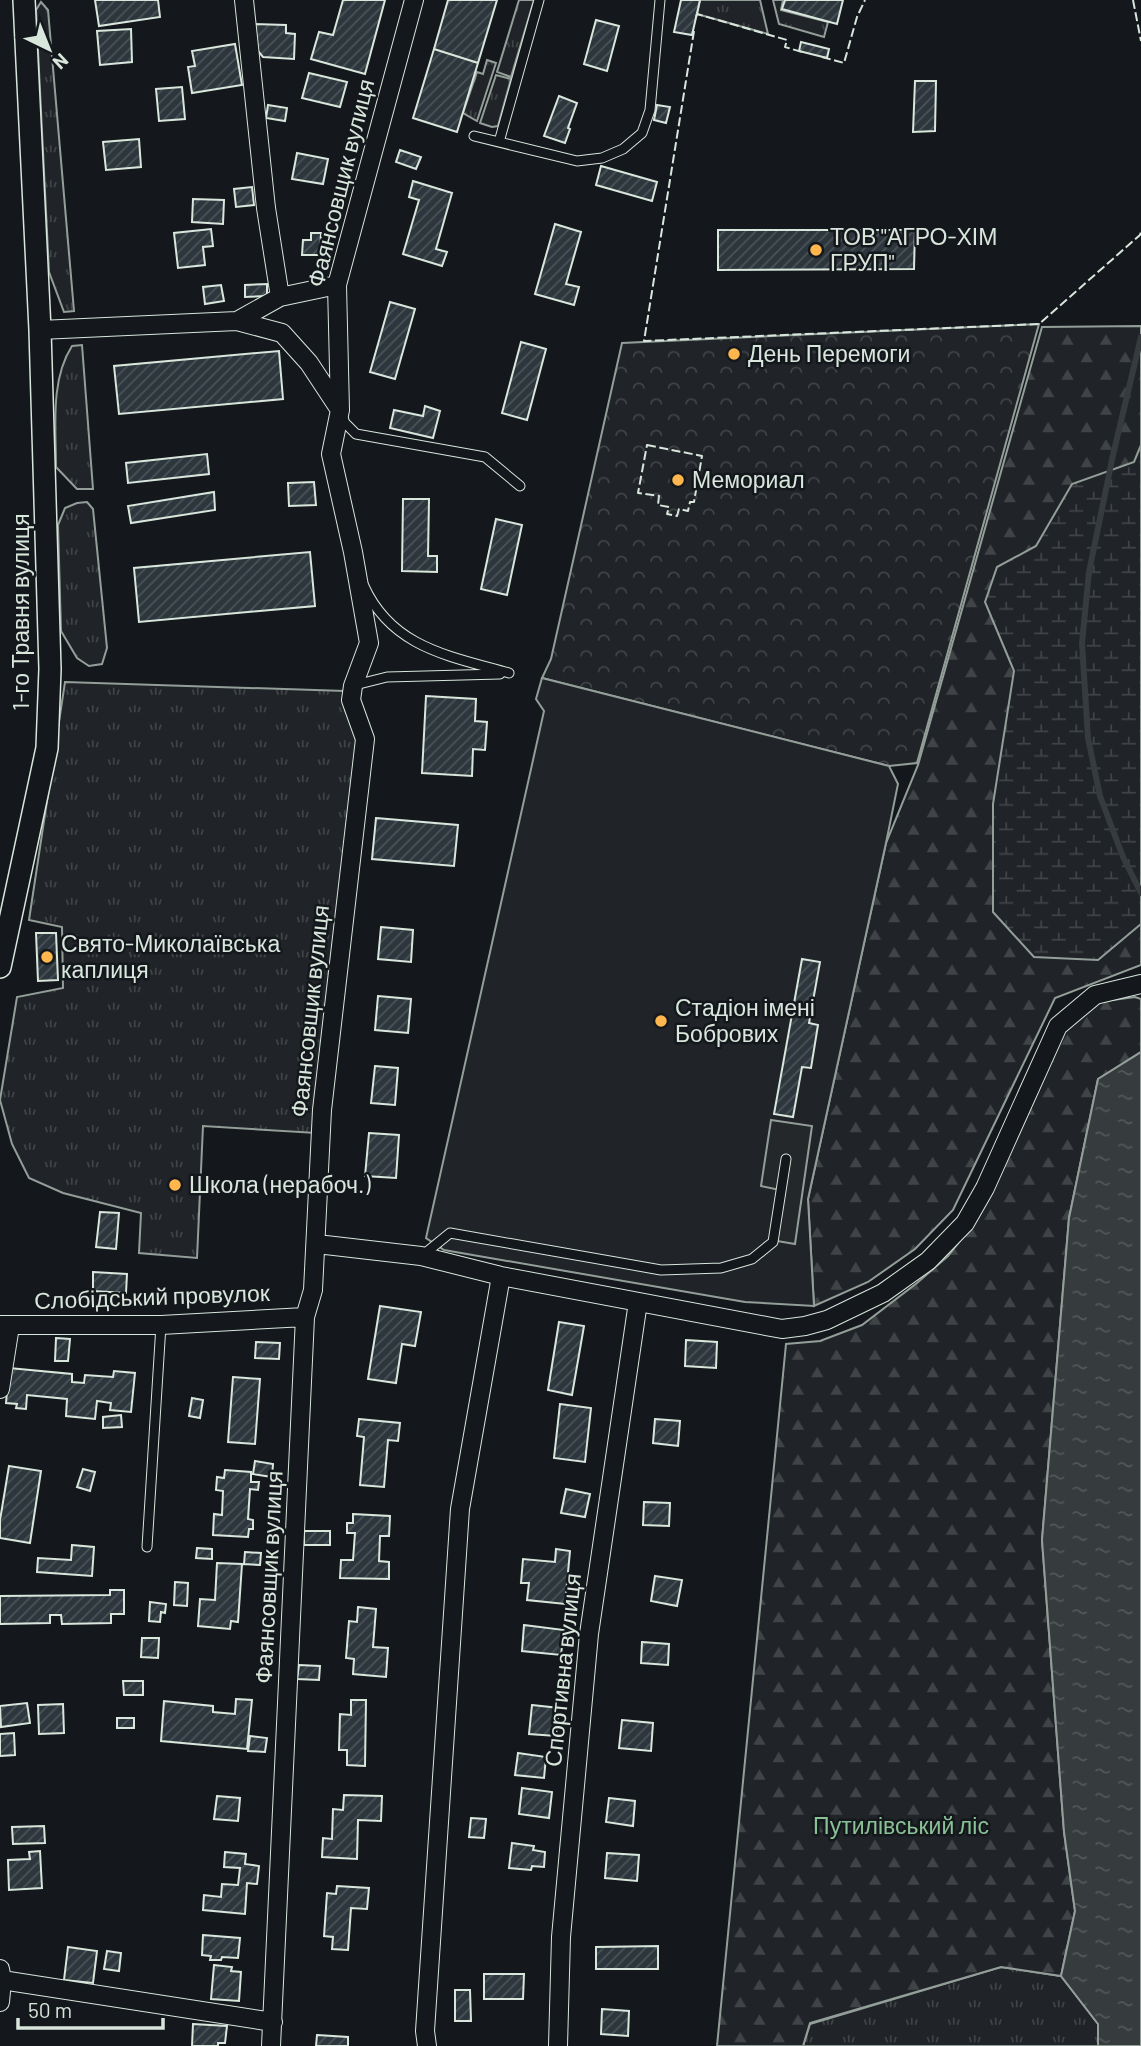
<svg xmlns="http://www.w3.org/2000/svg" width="1141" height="2046" viewBox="0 0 1141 2046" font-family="Barlow,sans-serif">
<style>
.grass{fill:url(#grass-tufts);stroke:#939e99;stroke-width:2}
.forest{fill:url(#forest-firs);stroke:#939e99;stroke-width:2}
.wetland{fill:url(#wetland-marsh);stroke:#939e99;stroke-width:2}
.park{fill:url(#park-crowns);stroke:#939e99;stroke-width:2}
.pitch{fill:#202428;stroke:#939e99;stroke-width:2}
.parking{fill:#24282b;stroke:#939e99;stroke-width:2}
.water{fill:url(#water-ripples);stroke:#939e99;stroke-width:2}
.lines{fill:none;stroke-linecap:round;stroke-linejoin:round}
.stream{stroke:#363b3e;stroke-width:6}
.building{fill:url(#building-hatch);stroke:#d8e6dc;stroke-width:2}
.service-casing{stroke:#d8e6dc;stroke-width:11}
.minor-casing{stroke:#d8e6dc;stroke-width:20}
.tertiary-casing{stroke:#d8e6dc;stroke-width:24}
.service{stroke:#14181c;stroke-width:9}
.minor{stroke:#14181c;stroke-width:18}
.tertiary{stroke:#14181c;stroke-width:21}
.fence{stroke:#d8e6dc;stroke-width:2;stroke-dasharray:9 3.5;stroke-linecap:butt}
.poi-dot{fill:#ffb74d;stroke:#14181c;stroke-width:2.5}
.labels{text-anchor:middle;stroke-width:5;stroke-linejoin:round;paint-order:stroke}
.street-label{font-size:23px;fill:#d8e6dc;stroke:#14181c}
.poi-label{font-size:23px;fill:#d8e6dc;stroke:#14181c;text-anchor:start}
.park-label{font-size:23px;fill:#8ac095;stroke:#14181c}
</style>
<defs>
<pattern id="grass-tufts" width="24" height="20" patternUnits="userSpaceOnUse" patternTransform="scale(1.75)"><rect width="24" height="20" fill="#202428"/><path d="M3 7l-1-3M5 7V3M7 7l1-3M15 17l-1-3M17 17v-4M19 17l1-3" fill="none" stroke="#404447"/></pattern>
<pattern id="forest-firs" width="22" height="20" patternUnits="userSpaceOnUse" patternTransform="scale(1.75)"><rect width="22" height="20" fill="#202428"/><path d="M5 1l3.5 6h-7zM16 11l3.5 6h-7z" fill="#404447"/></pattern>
<pattern id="wetland-marsh" width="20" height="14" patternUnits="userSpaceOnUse" patternTransform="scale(1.75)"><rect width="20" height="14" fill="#202428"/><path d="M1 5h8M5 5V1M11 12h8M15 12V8" fill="none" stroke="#404447"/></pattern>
<pattern id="park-crowns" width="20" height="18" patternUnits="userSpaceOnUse" patternTransform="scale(1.75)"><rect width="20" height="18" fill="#202428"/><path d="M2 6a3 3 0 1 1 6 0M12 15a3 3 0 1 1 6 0" fill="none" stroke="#404447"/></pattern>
<pattern id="water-ripples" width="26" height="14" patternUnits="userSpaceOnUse" patternTransform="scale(1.75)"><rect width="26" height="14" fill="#363b3e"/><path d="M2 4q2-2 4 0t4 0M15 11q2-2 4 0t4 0" fill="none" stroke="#525759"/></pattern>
<pattern id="building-hatch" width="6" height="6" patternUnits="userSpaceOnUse" patternTransform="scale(1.75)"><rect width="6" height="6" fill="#2c363c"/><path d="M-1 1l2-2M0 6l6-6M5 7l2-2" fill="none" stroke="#4a5358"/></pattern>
</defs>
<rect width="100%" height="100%" fill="#14181c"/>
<path class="grass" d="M519,0h15l-23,77 -14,-5z
M700,0h60l8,34 -71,-20z
M773,0h10l-2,10 47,12 -4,15 -45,-13z
M41,2l7,8 26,301 -10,1 -15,-40 -13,-262z
M487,60l9,3 -19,58 -14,-8 14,-41 6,2z
M496,75l15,4 -13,47 -6,1 -12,-4z
M82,345l11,144h-16l-21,-22c0,-39 -6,-87 16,-121z
M87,502l6,7 14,139 -5,16 -13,2 -12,-8 -16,-27 -3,-106 7,-17 12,-5z
M65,682l280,9 19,49 -48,393 -113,-7 -6,132 -58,-5 2,-40 -78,-20 -34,-15 -17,-34 -12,-44 17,-103 46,-9 -1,-61 -33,-7z
M1001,1967l60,9 37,48v22h-295l7,-22z"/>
<path class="forest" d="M1141,326v639l-86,33 -102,212 -38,39 -47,33 -54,24 -6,-107 78,-356 32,-78 124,-438z
M1135,997l6,2v53l-43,27 -29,139 -27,322 22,292 11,79 -14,65 -60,-9 -191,56 -7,23h-86l69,-702 34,-3 42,-16 55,-42 31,-27 30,-38 80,-188 32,-27z"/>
<path class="wetland" d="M1141,445v479l-43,36 -64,-3 -41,-45v-108l21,-133 -29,-69 12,-35 39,-21 36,-62 62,-22z"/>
<path class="park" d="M1039,324l-122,439 -28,3 -347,-88 9,-19 71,-316z"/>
<path class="pitch" d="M542,678l347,88 9,18 -12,59 -78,356 6,107 -69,-4 -301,-52 -18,-12 118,-527 -8,-12z"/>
<path class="parking" d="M771,1120l41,6 -17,118 -18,-3 8,-50 -24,-5z"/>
<path class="water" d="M1141,1052v994h-43v-22l-37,-48 14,-65 -11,-79 -22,-292 27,-322 29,-139z"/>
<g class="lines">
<path class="stream" d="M1141,337l-28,118 -24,117 -7,71 6,95 12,58 23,61 18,36"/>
</g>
<path class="building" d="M95,0h63l2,17 -61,9z
M343,0h42l-20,74 -54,-15 8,-27 14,3z
M448,0h49l-19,63 -44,-14z
M681,0h19l-8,35 -18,-3z
M785,0h58l-6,24 -55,-15z
M596,20l23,6 -12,45 -23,-7z
M254,24l32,1v8l9,1 -1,25 -31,-2 -10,-12z
M131,29l1,33 -32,3 -3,-34z
M801,42l28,7 -2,9 -28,-7z
M235,44l7,41 -50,8 -4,-26 7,-1 -3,-15z
M434,49l44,14 -21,69 -44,-14z
M309,73l38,9 -7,25 -38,-9z
M915,81h21l-1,50 -22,1z
M182,87l3,32 -26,2 -3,-32z
M559,96l18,7 -9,25 2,1 -5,14 -21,-7z
M268,105l19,3 -2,13 -19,-3z
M657,105l13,2 -4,16 -12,-3z
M139,139l2,28 -35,3 -3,-28z
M400,150l21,7 -5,12 -20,-7z
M297,153l31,6 -5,25 -31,-5z
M601,166l56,16 -5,19 -56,-16z
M413,181l39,12 -16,56 11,3 -5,14 -39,-12 16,-54 -10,-3z
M252,187l2,18 -18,2 -2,-18z
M193,199l31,1 -1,24 -31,-2z
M555,224l26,8 -15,52 13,3 -5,18 -39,-11z
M211,229l2,17 -10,1 2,18 -27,3 -4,-35z
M718,230h197l-1,39 -196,1z
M311,233h10l-1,22h-18l1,-15h8z
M267,284v12l-22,1v-12z
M221,285l3,16 -19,3 -2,-17z
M390,302l25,7 -20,70 -25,-7z
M521,342l25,7 -19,71 -25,-7z
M279,351l4,48 -164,15 -5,-48z
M425,406l15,5 -7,27 -43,-10 4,-18 29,6z
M207,454l2,20 -81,9 -2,-20z
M314,482l2,23 -27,1 -1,-23z
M214,492l1,18 -84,13 -3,-17z
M403,499h26l-1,57h9v16l-35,-1z
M496,519l26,6 -15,70 -26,-6z
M310,552l5,54 -176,16 -5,-54z
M426,696l50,3 -1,22 12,1 -2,28 -12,-1 -1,27 -50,-3z
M376,818l82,7 -4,41 -82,-7z
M381,927l32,3 -2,32 -33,-3z
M36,933h20l2,47 -20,1z
M802,959l18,3 -11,61 9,2 -7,43 -9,-1 -9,50 -19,-3z
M378,996l33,3 -3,34 -33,-3z
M375,1066l23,2 -3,37 -24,-2z
M369,1133l30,2 -3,43 -31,-2z
M100,1212l19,1 -3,36 -20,-2z
M93,1272l34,2 -1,19 -33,-2z
M380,1306l41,6 -6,34 -13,-2 -6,39 -28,-4z
M559,1322l25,4 -12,69 -24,-5z
M56,1338l14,1 -2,22h-13z
M686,1340l31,2 -1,26 -31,-2z
M256,1342l24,1 -1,16 -24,-1z
M9,1368l63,6v8l12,1 1,-8 28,2 1,-6 21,2 -4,39 -21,-2 1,-7 -14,-2 -2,18 -29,-3 1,-17 -40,-4 -1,14 -10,-1 1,-4 -11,-1z
M233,1377l27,2 -5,65 -27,-2z
M192,1398l11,2 -3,18 -11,-2z
M560,1404l31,4 -6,54 -31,-4z
M121,1415l1,12 -19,1v-11z
M359,1419l41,4 -2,18 -10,-1 -4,47 -24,-2 4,-48 -7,-1z
M655,1419l25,2 -2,25 -25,-3z
M255,1461l18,3 -1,13 -19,-3z
M9,1466l32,5 -11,72 -30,-5v-18z
M83,1469l12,3 -5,19 -13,-4z
M225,1470l26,2v10h8l-1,8 -8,-1 -2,30 5,1v9h-4l-1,8 -35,-2 1,-21 8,1 1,-24 -7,-1 1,-13 7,1z
M566,1489l24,5 -5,23 -24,-4z
M644,1502l26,1 -1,23 -26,-1z
M353,1514l37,2 -1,20h-9l-1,25 10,1v17l-49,-1 1,-18h12l2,-27h-8v-10h6z
M304,1531h26v14h-26z
M72,1545l22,2 -2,29 -55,-4 1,-14 33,2z
M197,1548l15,1v10l-16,-1z
M556,1549l14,2 -5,53 -38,-4 2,-17h-8l2,-24 32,3z
M245,1552l16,1 -1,12 -16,-1z
M217,1563l25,1 -4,58 -7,-1 -1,8 -32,-3 2,-27 15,1z
M655,1576l27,4 -5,26 -26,-5z
M175,1582l13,1 -1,23 -13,-1z
M110,1590h14v24h-13v9l-49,1 -1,-9h-11v8l-50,1v-28l110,-1z
M150,1602l16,2 -1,9 -4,-1 -1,10 -11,-1z
M358,1607l18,2 -3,38 15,1 -2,29 -33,-3 1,-15 -8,-1 3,-37 8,1z
M524,1625l40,5 -3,25 -39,-4z
M142,1638h17l-1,20 -17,-1z
M642,1642l27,2 -1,21 -27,-2z
M299,1665l21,1 -1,14 -22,-1z
M123,1681h20v14h-19z
M236,1699l16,1 -5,49 -86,-8 3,-40 49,5v6l22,2z
M351,1700h15l-1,66 -18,-1v-15h-8l1,-36 11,1z
M27,1703l3,20 -29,4 -1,-21z
M63,1704l1,29 -25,1 -1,-29z
M532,1705l27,3 -3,28 -27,-2z
M117,1718h17v10h-17z
M622,1720l31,3 -2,28 -32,-3z
M14,1733l1,22 -15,1v-22z
M250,1736l17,2 -2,14 -17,-1z
M518,1753l28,4 -2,21 -29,-3z
M522,1788l30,4 -3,26 -30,-4z
M344,1795l38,1 -1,25 -23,-1 -1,39 -35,-2 1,-19 9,1 1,-30 10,1z
M217,1796l23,2 -2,23 -24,-2z
M609,1798l26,3 -2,25 -27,-4z
M471,1818l15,1 -2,19 -15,-1z
M44,1826l1,17 -32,1 -1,-17z
M512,1843l22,3 -1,4 12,2 -1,15 -12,-1 -1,4 -22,-2z
M40,1851l2,37 -33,2 -1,-30 22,-1 -1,-7z
M225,1852l21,2 -1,10 14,2 -2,18 -10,-1 -2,31 -42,-4 1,-15 17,2 1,-13 16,1 2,-17 -16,-1z
M607,1853l32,2 -2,26 -32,-3z
M337,1886l32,2 -2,21 -16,-1 -3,42 -16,-1 1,-12 -9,-1 3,-43 9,1z
M203,1935l37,3 -2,20 -16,-1 -1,3h-11l1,-4 -9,-1z
M658,1946v23h-62v-22z
M68,1947l29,4 -4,32 -29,-3z
M107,1951l14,2 -2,18 -15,-2z
M214,1965l18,2 -1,4 10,1 -2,29 -28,-2z
M484,1974h40l-1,25h-39z
M455,1990h15l1,31h-16z
M602,2009l27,2 -1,25 -27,-2z
M193,2024l34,2 -2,17h-7v3h-26z
M317,2035l31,2v9h-32z"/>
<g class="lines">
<defs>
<path id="service" d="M474,136l103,25 25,-3 21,-9 19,-16 8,-23 10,-110
M499,142l40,-142
M342,415l3,8 11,11 129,23 35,29
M364,586c28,62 86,70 145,87
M355,685l32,-8 113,-3
M423,1255l27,-22 211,37 60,-2 31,-9 21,-17 13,-83
M147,1547l14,-222"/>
<path id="minor" d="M244,0l22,208 14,89 57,-12
M237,321l43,-24
M40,330l197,-9 45,12 27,30 31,47
M317,1244l104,12 80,20 281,53 23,-3 22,-6 56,-27 45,-32 37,-38 20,-35 73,-162 37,-31 46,-11
M0,1325h161l144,-8
M0,1389l10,-63
M0,1969l2,11 -2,22
M2,1980l271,42
M271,2046l34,-729 8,-27 9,-180 43,-371 -14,-39 2,-14 16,-43 -16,-91 -22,-98 9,-44 -3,-125 77,-285
M427,2046l-2,-15 35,-522 41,-233
M558,2046l3,-109 28,-303 49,-332"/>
<path id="tertiary" d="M0,967l47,-219 3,-79 -10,-339 -16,-330"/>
</defs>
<use href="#service" class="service-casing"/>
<use href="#minor" class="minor-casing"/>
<use href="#tertiary" class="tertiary-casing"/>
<use href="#service" class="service"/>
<use href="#minor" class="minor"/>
<use href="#tertiary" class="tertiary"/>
<path class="fence" d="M1133,0l8,41
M696,17l1,-3 90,26 -2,7 17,5
M694,31l-50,310 395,-17 101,-89 1,-3
M822,57l22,6 13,-46 8,-17
M647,445l55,11 -8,46h-4l-2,9 -9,-2 -2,7 -10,-2 2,-7 -11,-2 1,-9 -21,-3z"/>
</g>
<g class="poi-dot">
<circle cx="816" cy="250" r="7"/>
<circle cx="734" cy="354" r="7"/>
<circle cx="678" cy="480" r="7"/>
<circle cx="47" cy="957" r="7"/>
<circle cx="661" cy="1021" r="7"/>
<circle cx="175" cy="1185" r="7"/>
</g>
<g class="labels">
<g class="street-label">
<text transform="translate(341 183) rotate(-76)" y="8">Фаянсовщик вулиця</text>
<text transform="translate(21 612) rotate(-90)" y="8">1-го Травня вулиця</text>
<text transform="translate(310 1011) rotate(-84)" y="8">Фаянсовщик вулиця</text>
<text transform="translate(152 1297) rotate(-2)" y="8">Слобідський провулок</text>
<text transform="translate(269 1577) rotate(-87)" y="8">Фаянсовщик вулиця</text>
<text transform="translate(563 1670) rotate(-84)" y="8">Спортивна вулиця</text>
</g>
<g class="poi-label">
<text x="830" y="245">ТОВ "АГРО-ХІМ<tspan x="830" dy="26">ГРУП"</tspan></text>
<text x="748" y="362">День Перемоги</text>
<text x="692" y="488">Мемориал</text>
<text x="61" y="952">Свято-Миколаївська<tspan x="61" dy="26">каплиця</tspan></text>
<text x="675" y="1016">Стадіон імені<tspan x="675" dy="26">Бобрових</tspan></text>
<text x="189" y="1193">Школа (нерабоч.)</text>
</g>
<g class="park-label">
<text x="901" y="1834">Путилівський ліс</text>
</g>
</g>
<g transform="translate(49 49) rotate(137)" stroke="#14181c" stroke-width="5" paint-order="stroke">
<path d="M0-5L12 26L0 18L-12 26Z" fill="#d8e6dc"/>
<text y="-10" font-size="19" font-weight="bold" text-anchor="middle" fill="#d8e6dc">N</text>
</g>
<path d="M18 2018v10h145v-10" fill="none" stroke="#d8e6dc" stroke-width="3.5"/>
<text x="28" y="2018" font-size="21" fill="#d8e6dc" stroke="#14181c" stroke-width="5" paint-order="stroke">50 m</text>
</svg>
